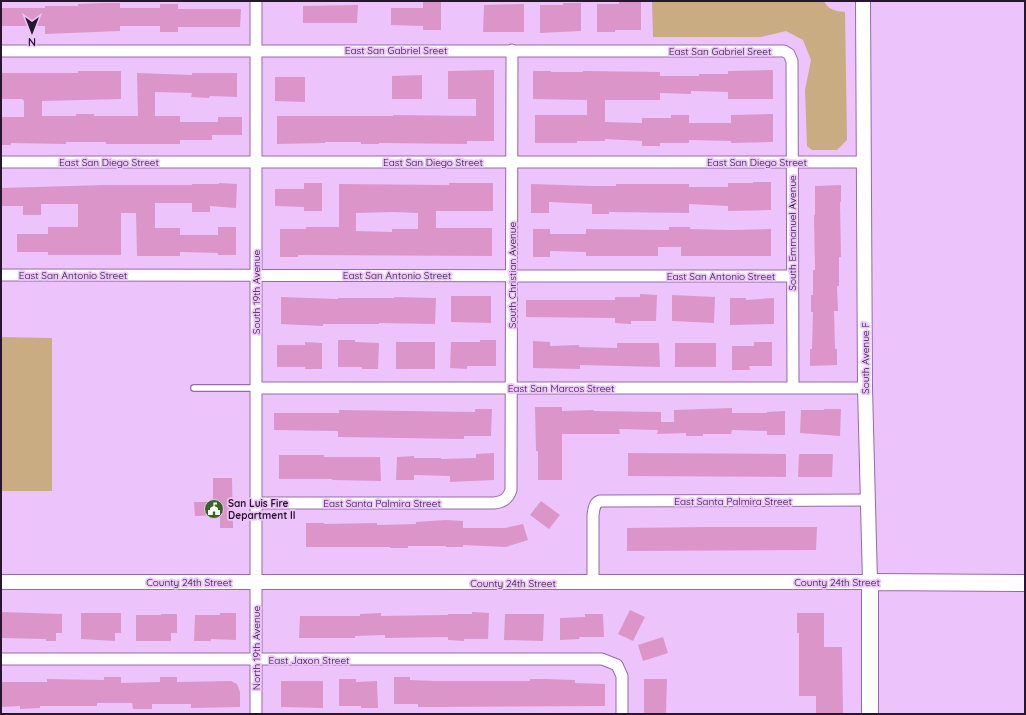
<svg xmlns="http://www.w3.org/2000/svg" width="1026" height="715" viewBox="0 0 1026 715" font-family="Quicksand,sans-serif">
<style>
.green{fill:#c9ac82}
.building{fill:#dc95c9;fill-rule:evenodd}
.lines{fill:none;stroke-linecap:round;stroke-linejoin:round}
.service-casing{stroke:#9869a8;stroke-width:8}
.minor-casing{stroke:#9869a8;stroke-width:13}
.tertiary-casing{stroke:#9869a8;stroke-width:16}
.secondary-casing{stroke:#9869a8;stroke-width:18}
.service{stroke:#fff;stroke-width:5.5}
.minor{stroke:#fff;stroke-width:11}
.tertiary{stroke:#fff;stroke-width:14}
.secondary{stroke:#fff;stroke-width:16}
.labels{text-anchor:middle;stroke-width:3.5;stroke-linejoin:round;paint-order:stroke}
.street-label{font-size:10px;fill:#28152f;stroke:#ecc4fb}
.poi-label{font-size:10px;font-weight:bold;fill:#28152f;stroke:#ecc4fb;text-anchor:start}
</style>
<rect width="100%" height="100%" fill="#ecc4fb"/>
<path class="green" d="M652,1h172c4,9 12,10 21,11l2,128 -10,10h-25l-5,-4 -2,-56 6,-30 -8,-20 -17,-9 -25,6h-108z
M1,337l51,1v153h-51z"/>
<path class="building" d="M423,2h18v28h-18v-4l-32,-1v-17h32z
M619,2h22v28h-26v2h-18v-28h22z
M102,3h18v5h40v-4h18v5h63l-1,18h-62v5h-18v-6h-40v5l-75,3v-8h-44v-18h44v-2h33v-2z
M563,3h18v28l-41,2v-28h23z
M524,4v28h-41l1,-27z
M358,5l-1,18h-54v-17z
M494,70v71h-27v3l-88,-1v1h-18v-2h-36v1l-48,1v-28h116v-1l83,1v-17h-28v-28z
M773,70v29h-45v-7l-37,-1v3l-31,-1v7h-55v22l37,1v-5h29v-3h18v8h42v-8l42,-1v28l-42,1v-2l-42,-1v3h-29v3h-18v-5l-37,-2v2h-28v2h-42v-28h52v-15l-54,-1v-28h18v1h32v-1l77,1v4h39v-2h29v-3z
M78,71h43v28l-79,2v15h34v-2h18v2h44l-1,-43 55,2v-2h45v24l-27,-1 -1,2 -18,-1 1,-4 -37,-1v24h25v6h38v-5h24v18h-30v5h-32v4h-74v-2h-40v2l-55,-1v2h-10v-28h23v-16l-2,-2h-21v-26h77z
M422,75v24h-30v-23z
M275,77h30v25l-30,-1z
M753,182h18v28l-43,1v-5l-39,-2v9l-80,-1v2h-17v-10l-43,-2v11h-18v-29l61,2h24v-2h73v3h39v-4h25z
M219,183l18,1 -1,24 -26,-2v6h-18v-9h-37v25h25v7h38v-8h18v28h-18v-2l-38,-1v4h-43l-1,-43h-15v42h-73v-3h-31v-18h31v-7h30v-23h-37v11h-18v-9h-22v-18l104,-3h87v-1h27z
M304,183h18v28h-18v-4l-29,-1v-17h29z
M449,183h44v28h-57v17h56v28l-194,-1v2h-18v-28h26v-2h33v-43l110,1zM393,212l25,1v16h-26v3l-36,-1v-18z
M841,185v17h-1l1,55h-2v29h-2l1,25h-4l1,38h2v16l-27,1v-17h2l1,-37h-2v-17h2v-25h2l-1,-55h1v-29z
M669,227h21v2l41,1 40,-1v27h-90v-9h-23v9h-72v-4l-36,-1v6h-17v-28h17v5h36v-5l83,1z
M640,294l17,1 -1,26h-25v3l-16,-1v-5l-89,-1v-17h89v-3h25z
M672,295l43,2 -1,26 -42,-2z
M451,296h40v27l-40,-1z
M281,297l57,2v-1h56v-1l42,1 -1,26 -56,-1v1h-56v2l-42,-2z
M730,298h16v2l28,-2v26l-44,1z
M338,340h17v2l24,1 -1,26h-16v-2h-24z
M480,340h16v26h-29v3l-17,-1 1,-26h29z
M533,341l17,1v4l29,-1v2l38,1v-5h42l1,24 -80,-2v4l-47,-1z
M305,342l17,1v26h-17v-2h-28v-22h28z
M396,342h39v27h-39z
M754,342h18v24h-23l1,4h-18v-24h22z
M675,343h41v24h-41z
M535,407h27v4l32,-1v1l67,1v10h13v-12l58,-2v5h35v-1l18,-1v24h-18v-4l-35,-1 -1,4h-28v2h-17v-3l-29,1 1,-4 -39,-1 1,5h-58v46h-24v-29h-2z
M475,409h17l-1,27h-27v3l-126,-2v-6l-64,-1v-17h65v-3l136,2z
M824,409h17l-1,27 -40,-3 1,-23h23z
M494,453v27l-44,2v-6l-36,-1v5h-18l1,-23 17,-1v2h27v1l35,-1v-4z
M628,453l158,1v23l-158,-1z
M799,454h34l-1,23h-34z
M279,455h45v2h56l1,24 -49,-1v-1h-53z
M213,478h19l1,50h-13v-13l-25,1 -1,-14h19z
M541,501l19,14 -11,14 -19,-14z
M446,520l17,1v7h42l18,-4 5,16 -22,7 -43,-2v2h-17v-1h-38v2h-18v-1h-84v-24h18v1l53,-1v2l39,-1v-2z
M709,527h108l-1,23 -189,1v-23z
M630,610l15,7 -12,24 -15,-7z
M1,612l61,2v19h-6v8h-10v-2l-45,-1z
M472,612l17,1 -1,26h-24v2l-16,-1v-3l-63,1v-3l-30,1v2h-56l1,-22h60v-2l21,-1v3l67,-1v-1h24z
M81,613h40v20h-6v8l-34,-2z
M220,613h16v27l-25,-1v2h-17l1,-26h25z
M797,613h27v34h18l1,67h-27v-18h-17v-63h-2z
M161,614h16v19h-6v8h-35v-26h25z
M505,614h39l-1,27 -39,-1z
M585,614h18l1,23h-25l1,2 -20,1v-22l25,-1z
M663,637l5,16 -25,8 -5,-16z
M104,677h17v6l39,-1v-5h17v5l54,-1 6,3 3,8v15l-49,1v-4h-39v5h-19l-1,-6h-35v3h-57v2l-20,1v-3l-19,1v-25h46v-3l57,1z
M394,677h16v3l25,1h95v-2h16l29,1v3l30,1v22l-158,1h-29v-3h-24z
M339,679h17v3l21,-1 1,27h-17v-2h-22z
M644,679h23l-1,35h-22z
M281,681h42v27l-42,-1z"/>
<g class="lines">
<defs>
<path id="service" d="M194,388h62"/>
<path id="minor" d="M1,51h783l5,3 3,7 1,327
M1,162h863
M1,275l791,1
M256,388h609
M256,503h238c9,-1 14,-4 17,-13l1,-440
M593,583v-68c1,-6 1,-12 7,-14l268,-1
M1,659h601l15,6 5,11v38
M256,714v-713"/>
<path id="tertiary" d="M1,582h869l-5,-194 -2,-387"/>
<path id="secondary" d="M870,714v-132l155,1"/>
</defs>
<use href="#service" class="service-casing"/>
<use href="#minor" class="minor-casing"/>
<use href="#tertiary" class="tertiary-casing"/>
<use href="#secondary" class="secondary-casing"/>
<use href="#service" class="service"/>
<use href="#minor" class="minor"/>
<use href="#tertiary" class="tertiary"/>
<use href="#secondary" class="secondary"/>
</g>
<defs>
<symbol id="civic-disc" viewBox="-11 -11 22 22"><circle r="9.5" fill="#386423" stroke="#ecc4fb"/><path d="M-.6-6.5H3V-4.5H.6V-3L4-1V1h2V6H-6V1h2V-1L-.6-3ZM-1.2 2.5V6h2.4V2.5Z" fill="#fff"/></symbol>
</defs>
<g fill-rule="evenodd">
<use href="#civic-disc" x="203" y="498" width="22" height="22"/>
</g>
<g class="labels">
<g class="street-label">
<text x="396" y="54">East San Gabriel Sreet</text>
<text x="720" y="55">East San Gabriel Sreet</text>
<text x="109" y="166">East San Diego Street</text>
<text x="433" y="166">East San Diego Street</text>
<text x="757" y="166">East San Diego Street</text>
<text transform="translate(792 233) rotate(-90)" y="4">South Emmanuel Avenue</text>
<text x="73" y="279">East San Antonio Street</text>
<text x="397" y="279">East San Antonio Street</text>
<text transform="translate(512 275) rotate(-90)" y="4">South Christian Avenue</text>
<text x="721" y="280">East San Antonio Street</text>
<text transform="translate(256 292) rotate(-90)" y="4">South 19th Avenue</text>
<text transform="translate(865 358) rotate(-90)" y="4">South Avenue F</text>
<text x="561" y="392">East San Marcos Street</text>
<text x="733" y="505">East Santa Palmira Street</text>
<text x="382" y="507">East Santa Palmira Street</text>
<text x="189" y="586">County 24th Street</text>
<text x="837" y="586">County 24th Street</text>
<text x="513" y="587">County 24th Street</text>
<text transform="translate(256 648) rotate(-90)" y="4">North 19th Avenue</text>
<text x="309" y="664">East Jaxon Street</text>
</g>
<g class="poi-label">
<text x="228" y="507">San Luis Fire<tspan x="228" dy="12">Department II</tspan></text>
</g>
</g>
<rect width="1026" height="715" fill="none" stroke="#28152f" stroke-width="4"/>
<g transform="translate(32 32) rotate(180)" stroke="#ecc4fb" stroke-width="3" paint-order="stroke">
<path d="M0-3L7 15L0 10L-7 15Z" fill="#28152f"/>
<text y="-6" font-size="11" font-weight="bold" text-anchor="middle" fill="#28152f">N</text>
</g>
</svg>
